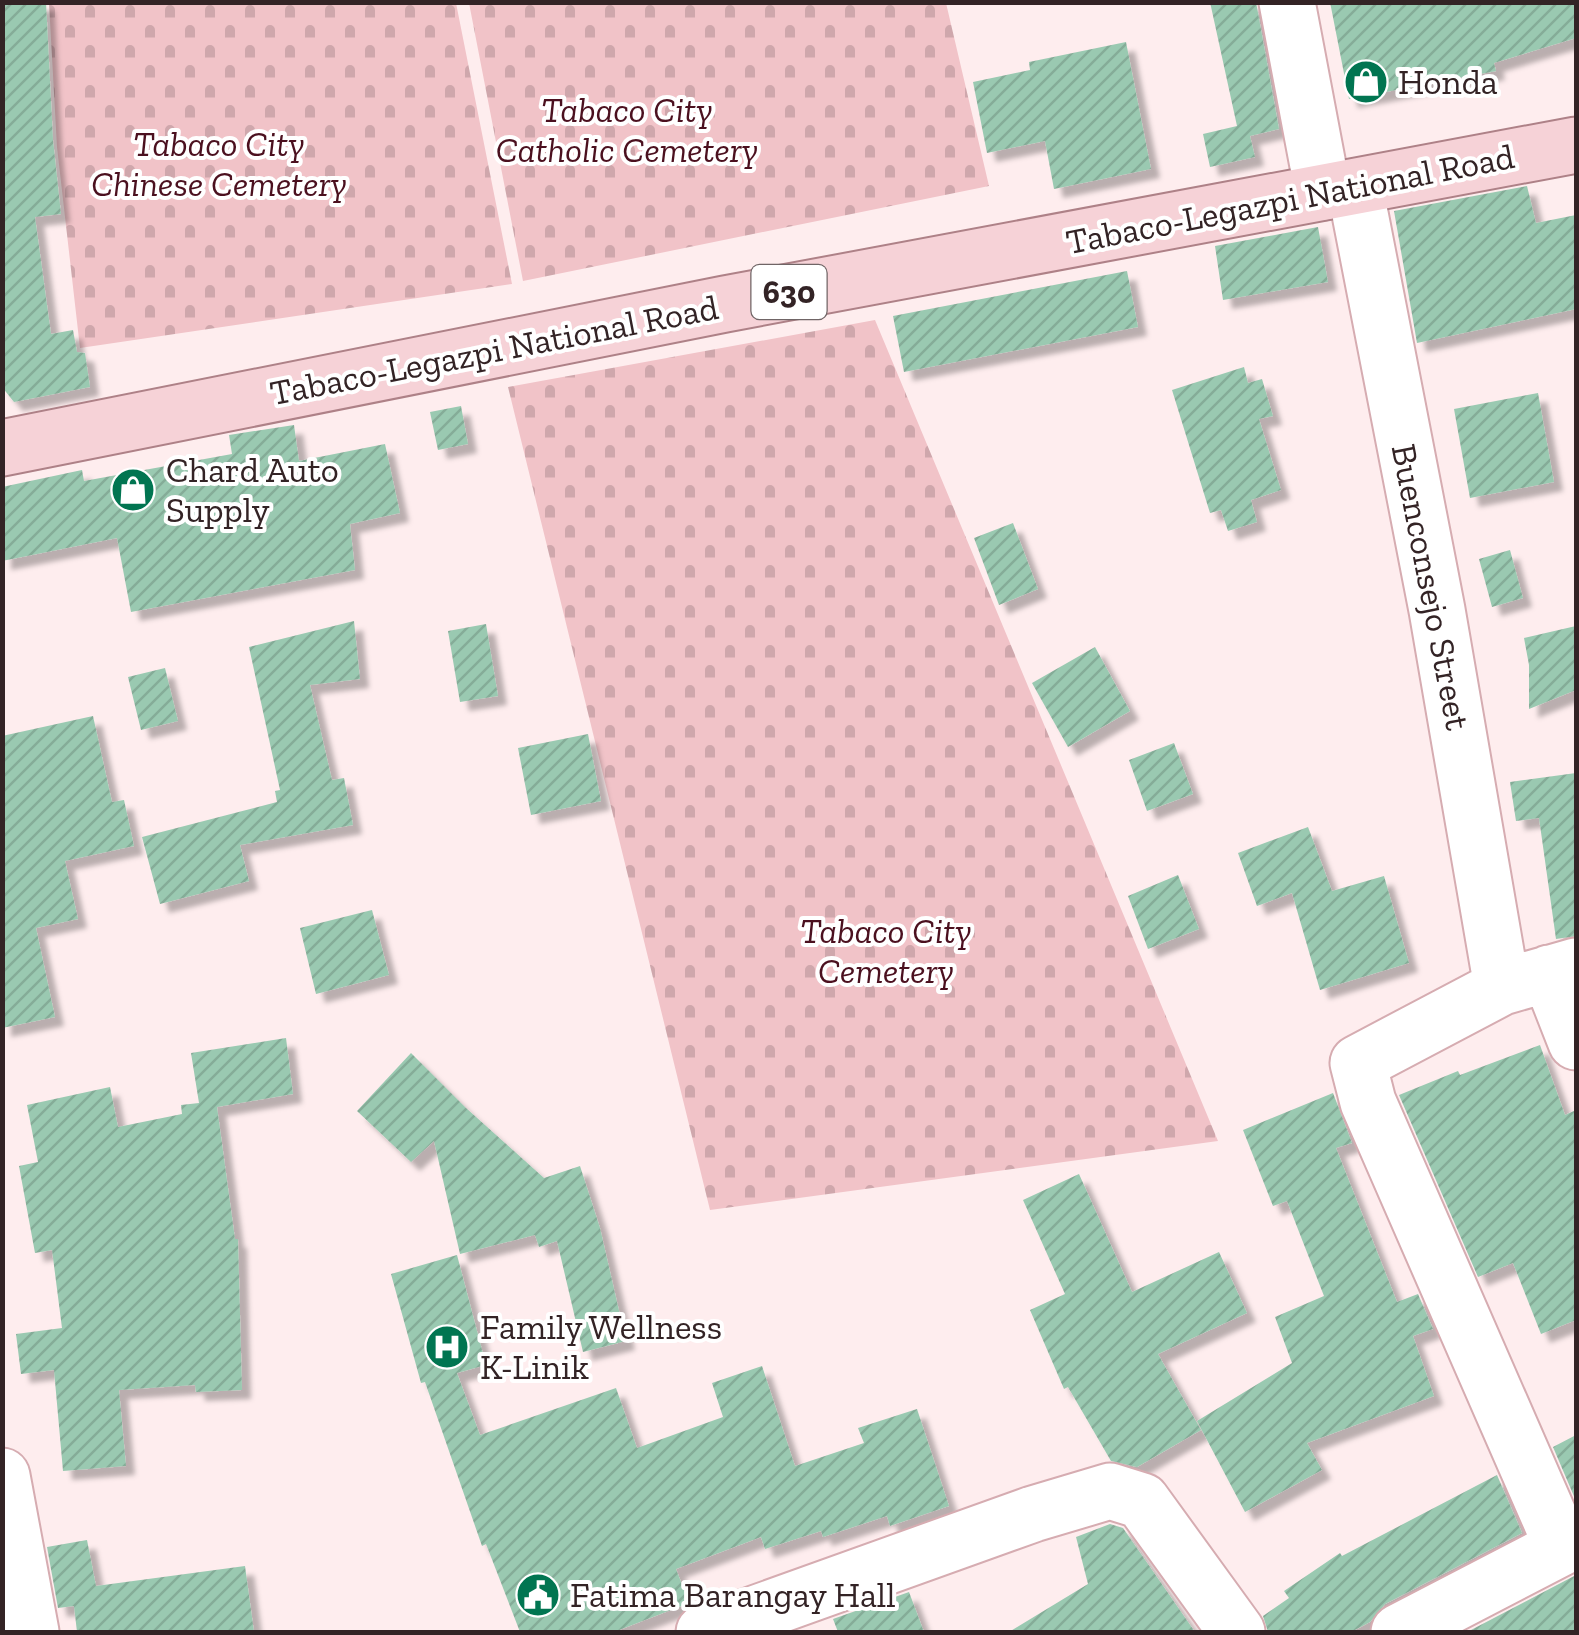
<svg xmlns="http://www.w3.org/2000/svg" width="1579" height="1635" viewBox="0 0 1579 1635" font-family="'Zilla Slab',serif">
<style>
.cemetery{fill:url(#cemetery-stones)}
.building{fill:url(#building-hatch);filter:url(#shadow)}
.lines{fill:none;stroke-linecap:round;stroke-linejoin:round}
.minor-casing{stroke:#d6acb1;stroke-width:59}
.major-casing{stroke:#ae8187;stroke-width:59}
.minor{stroke:#fff;stroke-width:55}
.major{stroke:#f6d2d7;stroke-width:55}
.labels{text-anchor:middle;stroke-width:8;stroke-linejoin:round;paint-order:stroke}
.shield{fill:#fff;stroke:#706566;stroke-width:2.5}
.shield-label{font-size:32px;font-weight:bold;fill:#332325}
.poi-label{font-size:35px;fill:#332325;stroke:#fff;text-anchor:start}
.park-label{font-size:35px;font-style:italic;fill:#4b101f;stroke:#fff}
.street-label{font-size:35px;fill:#332325;stroke:#fff}
</style>
<defs>
<pattern id="cemetery-stones" width="16" height="16" patternUnits="userSpaceOnUse" patternTransform="scale(2.5)"><rect width="16" height="16" fill="#f1c3c8"/><path d="M2 7V4a2 2 0 0 1 4 0v3zM10 15v-3a2 2 0 0 1 4 0v3z" fill="#cfa7ac"/></pattern>
<pattern id="building-hatch" width="6" height="6" patternUnits="userSpaceOnUse" patternTransform="scale(2.5)"><rect width="6" height="6" fill="#9ac9b1"/><path d="M-1 1l2-2M0 6l6-6M5 7l2-2" fill="none" stroke="#85ac98"/></pattern>
<filter id="shadow"><feDropShadow dx="9" dy="9" stdDeviation="2.5" flood-color="#0004"/></filter>
</defs>
<rect width="100%" height="100%" fill="#feedee"/>
<path class="cemetery" d="M49,3h407l56,281 -432,64 -23,-201z
M469,3h477l43,183 -466,95z
M875,320l343,821 -508,69 -202,-823z"/>
<path class="building" d="M2,2h44l7,138 8,74 -26,3 16,117 22,-4 4,22 8,1 5,34 -76,15 -12,-15z
M1210,2h46l23,127 -29,7 5,21 -45,10 -7,-33 34,-8z
M1330,2h246v36l-82,25 2,8 -147,28z
M1126,42l25,127 -97,20 -9,-48 -58,12 -14,-71 57,-12 -1,-8z
M1527,186l9,37 40,-8v94l-159,34 -23,-132z
M1318,227l10,55 -105,18 -8,-54z
M1127,271l11,56 -234,45 -11,-56z
M1244,367l4,16 14,-4 11,37 -14,3 22,71 -30,10 6,22 -29,9 -7,-21 -11,3 -38,-123z
M1538,393l16,89 -84,16 -16,-89z
M461,406l7,38 -30,6 -8,-38z
M294,425l5,36 86,-17 15,69 -50,11 5,46 -224,42 -14,-74 -115,23v-74l80,-17 2,11 148,-27 -3,-19z
M1013,523l25,66 -39,16 -25,-67z
M1510,550l13,48 -31,9 -13,-48z
M354,621l6,58 -50,6 22,95 12,-2 9,47 -113,20 9,36 -89,23 -18,-67 135,-35 -2,-11 5,-1 -31,-143z
M486,624l12,72 -38,6 -12,-71z
M1576,626v64l-47,19v-44l-5,-27z
M1095,647l35,64 -62,36 -36,-64z
M165,668l13,53 -37,9 -13,-53z
M93,716l19,86 12,-2 10,46 -69,15 13,58 -42,9 19,89 -53,11v-292z
M588,734l13,67 -70,14 -13,-67z
M1174,743l19,51 -46,17 -18,-51z
M1576,773v163l-20,3 -17,-121 -23,3 -6,-39z
M1308,827l24,64 52,-15 25,87 -89,27 -28,-97 -35,13 -19,-53z
M1178,875l21,54 -51,20 -20,-53z
M372,910l17,65 -73,19 -16,-66z
M286,1038l7,56 -76,13 18,132h3l4,151 -46,2 -1,-7 -76,5 7,76 -63,5 -9,-101 -33,4 -5,-40 46,-6 -10,-78 -17,3 -16,-87 19,-4 -11,-57 83,-18 8,40 64,-13 -1,-9 18,-2 -8,-50z
M1540,1045l25,70 11,-5v210l-35,14 -28,-71 -35,14 -79,-182 59,-24 2,4z
M411,1053l55,55 78,70 36,-12 20,62 26,113 -43,11 -26,-111 -18,6 -4,-12 -75,19 -26,-113 -23,21 -54,-51z
M1333,1093l19,50 -16,5 61,154 21,-8 15,35 -20,7 21,60 -127,47 15,27 -77,42 -48,-91 95,-58 -17,-46 49,-21 -37,-95 -14,5 -30,-76z
M1079,1174l53,118 87,-40 28,61 -89,41 43,76 -64,37 -26,-6 -43,-74 -4,2 -34,-79 35,-16 -42,-94z
M457,1255l29,110 -29,8 23,62 136,-47 21,60 86,-31 -11,-34 50,-17 33,100 69,-23 -6,-15 59,-19 32,97 -59,20 -3,-10 -64,21 -2,-6 -56,18 -4,-12 -85,32 13,34 -75,29h-94l-34,-88 -4,2 -57,-164 -4,1 -30,-109z
M1576,1435v66l-23,-54z
M1497,1475l25,58 -137,71 -15,18 -19,10h-83l-5,-16 26,-18 -5,-7 56,-38 2,3z
M1110,1524l13,4 72,104h-186l79,-48 -12,-47z
M87,1540l9,46 149,-20 9,66h-177l-3,-26 -16,2 -11,-61z
M1576,1575v57h-104l-1,-2z
M909,1592l15,40h-86l-5,-13z"/>
<g class="lines">
<defs>
<path id="minor" d="M1287,2l36,190
M1355,188l82,422 65,377
M1549,973l27,69
M2,1476l29,156
M1562,1546l-194,-444 -10,-39 144,-76 74,-21
M704,1632l329,-118 77,-23 32,10 95,131
M1399,1632l177,-92"/>
<path id="major" d="M2,448l723,-144 851,-159"/>
</defs>
<use href="#minor" class="minor-casing"/>
<use href="#major" class="major-casing"/>
<use href="#minor" class="minor"/>
<use href="#major" class="major"/>
</g>
<defs>
<symbol id="shop-disc" viewBox="-11 -11 22 22"><circle r="9.5" fill="#017551" stroke="#fff"/><path d="M-5-2.5h2.3a2.7 3.5 0 0 1 5.4 0H5L5.5 6h-11ZM-1.5-2.5h3a1.5 2.3 0 0 0-3 0Z" fill="#fff"/></symbol>
<symbol id="hospital-disc" viewBox="-11 -11 22 22"><circle r="9.5" fill="#017551" stroke="#fff"/><path d="M-5-5h3v3.5h4V-5h3V5h-3V1.5h-4V5h-3Z" fill="#fff"/></symbol>
<symbol id="civic-disc" viewBox="-11 -11 22 22"><circle r="9.5" fill="#017551" stroke="#fff"/><path d="M-.6-6.5H3V-4.5H.6V-3L4-1V1h2V6H-6V1h2V-1L-.6-3ZM-1.2 2.5V6h2.4V2.5Z" fill="#fff"/></symbol>
</defs>
<g fill-rule="evenodd">
<use href="#shop-disc" x="1341" y="57" width="50" height="50"/>
<use href="#shop-disc" x="108" y="465" width="50" height="50"/>
<use href="#hospital-disc" x="422" y="1322" width="50" height="50"/>
<use href="#civic-disc" x="513" y="1570" width="50" height="50"/>
</g>
<g class="labels">
<rect class="shield" x="751.5" y="265" width="75" height="54" rx="8"/>
<g class="shield-label">
<text x="789" y="303">630</text>
</g>
<g class="poi-label">
<text x="1398" y="94">Honda</text>
<text x="166" y="482">Chard Auto<tspan x="166" dy="40">Supply</tspan></text>
<text x="480" y="1339">Family Wellness<tspan x="480" dy="40">K-Linik</tspan></text>
<text x="570" y="1607">Fatima Barangay Hall</text>
</g>
<g class="park-label">
<text x="627" y="122">Tabaco City<tspan x="627" dy="40">Catholic Cemetery</tspan></text>
<text x="219" y="156">Tabaco City<tspan x="219" dy="40">Chinese Cemetery</tspan></text>
<text x="886" y="943">Tabaco City<tspan x="886" dy="40">Cemetery</tspan></text>
</g>
<g class="street-label">
<text transform="translate(1290 199) rotate(-11)" y="12">Tabaco-Legazpi National Road</text>
<text transform="translate(494 350) rotate(-11)" y="12">Tabaco-Legazpi National Road</text>
<text transform="translate(1431 587) rotate(79)" y="12">Buenconsejo Street</text>
</g>
</g>
<rect width="1579" height="1635" fill="none" stroke="#332325" stroke-width="10"/>
</svg>
